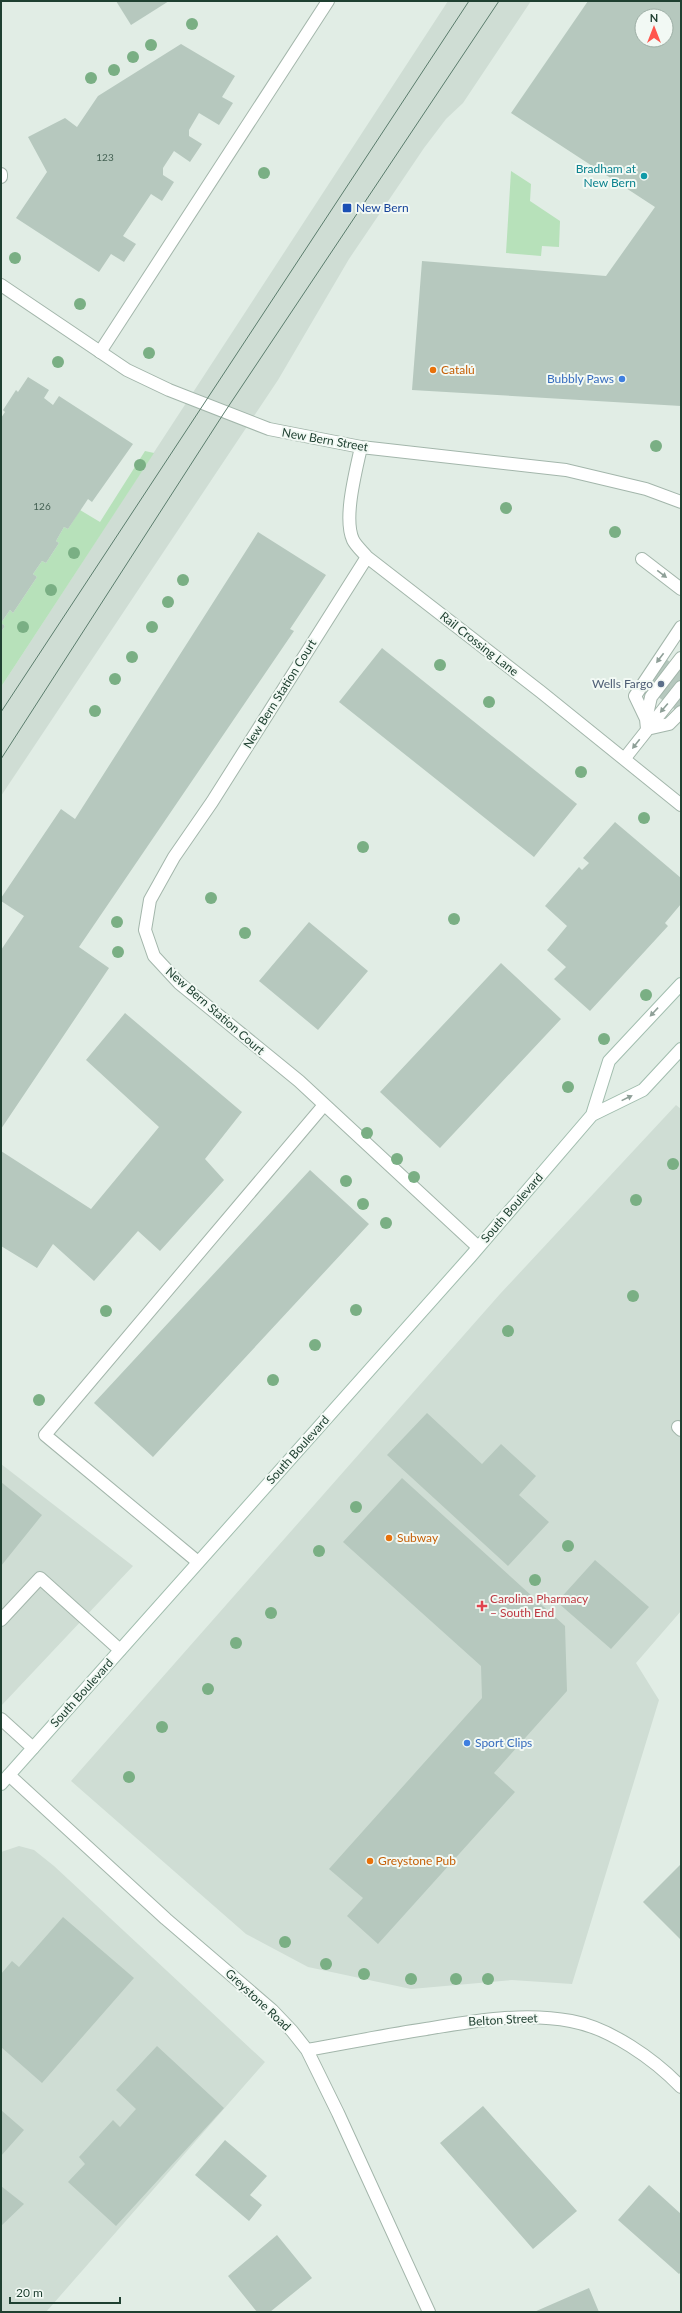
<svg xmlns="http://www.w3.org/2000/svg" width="682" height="2313" viewBox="0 0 682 2313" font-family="Lato,sans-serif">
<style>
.built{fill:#cfddd4}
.green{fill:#b7e1ba}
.building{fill:#b6c8be;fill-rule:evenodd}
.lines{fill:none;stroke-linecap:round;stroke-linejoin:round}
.lane-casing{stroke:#a3b6ab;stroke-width:14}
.street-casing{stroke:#a3b6ab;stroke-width:14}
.secondary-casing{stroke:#a1bdae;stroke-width:14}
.lane{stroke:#fff;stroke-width:12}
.street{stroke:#fff;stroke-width:12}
.secondary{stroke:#fff;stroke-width:12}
.tram{stroke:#5a7c6c;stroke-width:1}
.tree{fill:#7aaf84}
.oneway{fill:#8fa098}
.culture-dot{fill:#0f9aa8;stroke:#f2f9f4;stroke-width:1.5}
.transit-dot{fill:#1a4fb4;stroke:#f2f9f4;stroke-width:1.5}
.food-dot{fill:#e8710a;stroke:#f2f9f4;stroke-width:1.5}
.shop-dot{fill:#3f7fe0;stroke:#f2f9f4;stroke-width:1.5}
.service-dot{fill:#5c6f8a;stroke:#f2f9f4;stroke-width:1.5}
.health-dot{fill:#e0444e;stroke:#f2f9f4;stroke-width:1.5}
.labels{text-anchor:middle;stroke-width:4;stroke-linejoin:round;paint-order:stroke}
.number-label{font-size:10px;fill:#456254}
.culture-label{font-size:12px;fill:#0d838f;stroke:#f2f9f4;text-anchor:end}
.transit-label{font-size:12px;fill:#164399;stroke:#f2f9f4;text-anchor:start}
.food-label{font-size:12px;fill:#c56008;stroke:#f2f9f4;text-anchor:start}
.shop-label{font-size:12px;fill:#366cbe;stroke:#f2f9f4;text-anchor:end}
.street-label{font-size:12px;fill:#1f4031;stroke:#f2f9f4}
.service-label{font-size:12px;fill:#4e5e75;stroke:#f2f9f4;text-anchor:end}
.health-label{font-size:12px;fill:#be3a42;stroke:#f2f9f4;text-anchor:start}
</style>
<rect width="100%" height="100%" fill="#e1ede5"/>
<path class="built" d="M448,1h83l-68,102 -17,16 -22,29 -75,111 -71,121 -277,416v-109z
M676,1105l5,4v502l-45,52 23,37 -87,284 -60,-4 -101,9 -103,-22 -62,-33 -175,-153 429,-487z
M1,1464l132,102 -132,140z
M19,1846l15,4 20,16 211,196 -219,250h-45v-460z"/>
<path class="green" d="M511,171l20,13 -1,17 30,20 -1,26 -17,-1 -1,10 -35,-3z
M145,451l9,2 -153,234v-55l4,-6 -4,-3 9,-13 3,3 24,-36 -4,-3 9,-13 4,2 13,-20 -3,-2 8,-14 4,2 12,-19 20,12z"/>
<path class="building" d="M116,1h53l-38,24z
M588,1h93v405l-269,-16 10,-129 184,15 49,-69 -144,-94zM642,16h24v24h-24z
M181,44l54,32 -13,21 11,6 -14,22 -20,-12 -10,17v6l13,8 -12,18 -16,-11 -11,17v7l11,7 -12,19 -11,-7 -28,42 13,8 -12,18 -13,-8 -12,18 -83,-54 31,-46 -19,-35 37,-19 12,9 21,-31z
M28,377l21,13 -5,8 9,7 6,-9 74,48 -41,58 -4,-3 -20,30 -4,-2 -8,14 3,2 -13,20 -4,-2 -9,13 4,3 -24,36 -3,-3 -9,13 4,3 -4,6v-214l4,-6 -2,-2 13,-20 2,2z
M258,532l68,43 -36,54 4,2 -215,316 30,21 -108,161v-179l23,-34 -23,-15v-3l60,-89 14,10z
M382,648l195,156 -43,53 -195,-155z
M659,654l22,16v44l-36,-27z
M615,822l66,56v26l-16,19 3,3 -78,85 -36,-32 12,-12 -19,-17 20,-24 -22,-20 34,-39 3,3 7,-7 -6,-5z
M309,922l59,49 -50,59 -59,-49z
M501,963l60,56 -121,129 -60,-56z
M125,1013l117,99 -37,47 19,21 -64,71 -22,-20 -44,50 -41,-37 -16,24 -36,-22v-95l90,58 68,-82 -73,-67z
M310,1170l59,54 -216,233 -59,-54z
M427,1413l55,51 19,-20 35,32 -17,19 30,27 -41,44 -121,-111z
M402,1478l163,148 2,65 -73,82 21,19 -137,152 -31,-28 16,-18 -34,-29 153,-171 -1,-32 -138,-124z
M1,1482l41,33 -41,51z
M595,1560l54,47 -38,42 -54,-47z
M681,1864v76l-38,-38z
M63,1917l71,61 -92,105 -41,-36v-73l11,-13 7,6z
M157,2046l67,62 -108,118 -48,-44 17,-18 -6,-7 34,-37 7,7 16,-18 -20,-19z
M483,2106l94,105 -44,38 -93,-106z
M1,2110l23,20 -23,26z
M225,2140l42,36 -17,19 12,10 -13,16 -54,-46z
M649,2185l32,29v58l-2,2 -61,-54z
M1,2186l23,18 -23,22z
M277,2235l35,43 -42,34h-13l-29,-36z
M589,2288l10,24h-65z"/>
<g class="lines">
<defs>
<path id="lane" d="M1,174v3
M100,352l228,-351
M642,559l39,30
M646,719l5,-22 30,-39
M647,729l-1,-10 -11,-23 46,-69
M647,729l22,-5 12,-12
M625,758l56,-71
M678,1427l3,3
M1,1620l39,-42 80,72
M1,1719l32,29"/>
<path id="street" d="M1,285l126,85 42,20 100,39 92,18 205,23 80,19 35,13
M361,447c-5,24 -18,71 -8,93 3,6 10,12 14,17l174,135 140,113
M367,557l-155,245 -38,55 -24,43 -5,30 9,26 25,27 120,98 179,166
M198,1562l-153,-127 279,-330
M9,1775l157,144 106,91 20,21 15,19 31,63 91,199
M307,2050c40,-7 79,-15 119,-21 47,-8 97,-17 145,-8 39,7 83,38 110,66"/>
<path id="secondary" d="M592,1115l51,-25 38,-41
M1,1784l470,-528 121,-141 17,-54 72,-77"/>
</defs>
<use href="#lane" class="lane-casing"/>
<use href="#street" class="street-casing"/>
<use href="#secondary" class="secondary-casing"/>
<use href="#lane" class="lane"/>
<use href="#street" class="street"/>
<use href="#secondary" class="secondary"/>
<path class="tram" d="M1,712l468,-711
M1,759l223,-346 275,-412"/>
</g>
<g class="tree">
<circle cx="192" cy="24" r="6"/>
<circle cx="151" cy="45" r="6"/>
<circle cx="133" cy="57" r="6"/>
<circle cx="114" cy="70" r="6"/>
<circle cx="91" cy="78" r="6"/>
<circle cx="264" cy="173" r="6"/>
<circle cx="15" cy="258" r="6"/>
<circle cx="80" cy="304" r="6"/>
<circle cx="149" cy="353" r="6"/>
<circle cx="58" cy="362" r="6"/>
<circle cx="656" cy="446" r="6"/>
<circle cx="140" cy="465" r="6"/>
<circle cx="506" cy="508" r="6"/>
<circle cx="615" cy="532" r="6"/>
<circle cx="74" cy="553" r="6"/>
<circle cx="183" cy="580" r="6"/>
<circle cx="51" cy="590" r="6"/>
<circle cx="168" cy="602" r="6"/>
<circle cx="23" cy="627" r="6"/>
<circle cx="152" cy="627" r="6"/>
<circle cx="132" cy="657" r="6"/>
<circle cx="440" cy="665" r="6"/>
<circle cx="115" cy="679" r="6"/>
<circle cx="489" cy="702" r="6"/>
<circle cx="95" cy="711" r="6"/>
<circle cx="581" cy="772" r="6"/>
<circle cx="644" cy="818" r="6"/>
<circle cx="363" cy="847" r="6"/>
<circle cx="211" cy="898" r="6"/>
<circle cx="454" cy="919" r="6"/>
<circle cx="117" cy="922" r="6"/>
<circle cx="245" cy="933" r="6"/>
<circle cx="118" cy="952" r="6"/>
<circle cx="646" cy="995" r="6"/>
<circle cx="604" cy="1039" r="6"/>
<circle cx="568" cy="1087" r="6"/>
<circle cx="367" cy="1133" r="6"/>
<circle cx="397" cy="1159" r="6"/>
<circle cx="673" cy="1164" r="6"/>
<circle cx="414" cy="1177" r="6"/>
<circle cx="346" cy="1181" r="6"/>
<circle cx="636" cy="1200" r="6"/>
<circle cx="363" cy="1204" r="6"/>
<circle cx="386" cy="1223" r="6"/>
<circle cx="633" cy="1296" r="6"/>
<circle cx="356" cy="1310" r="6"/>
<circle cx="106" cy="1311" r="6"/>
<circle cx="508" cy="1331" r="6"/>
<circle cx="315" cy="1345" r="6"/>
<circle cx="273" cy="1380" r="6"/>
<circle cx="39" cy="1400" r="6"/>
<circle cx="356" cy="1507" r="6"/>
<circle cx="568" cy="1546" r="6"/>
<circle cx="319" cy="1551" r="6"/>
<circle cx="535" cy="1580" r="6"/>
<circle cx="271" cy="1613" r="6"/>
<circle cx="236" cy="1643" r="6"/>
<circle cx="208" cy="1689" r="6"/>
<circle cx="162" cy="1727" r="6"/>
<circle cx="129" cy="1777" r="6"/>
<circle cx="285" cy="1942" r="6"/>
<circle cx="326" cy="1964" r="6"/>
<circle cx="364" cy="1974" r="6"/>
<circle cx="411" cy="1979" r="6"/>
<circle cx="456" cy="1979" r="6"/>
<circle cx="488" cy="1979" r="6"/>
</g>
<defs><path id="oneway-solid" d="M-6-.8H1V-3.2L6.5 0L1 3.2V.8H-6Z"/></defs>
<g class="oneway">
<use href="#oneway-solid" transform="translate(662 574) rotate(37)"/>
<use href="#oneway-solid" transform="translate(660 658) rotate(127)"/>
<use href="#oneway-solid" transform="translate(664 708) rotate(130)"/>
<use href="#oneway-solid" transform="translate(636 744) rotate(128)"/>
<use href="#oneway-solid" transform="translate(654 1012) rotate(133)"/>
<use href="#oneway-solid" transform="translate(627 1098) rotate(-26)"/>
</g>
<circle class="culture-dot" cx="644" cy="176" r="4"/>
<rect class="transit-dot" x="342" y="203" width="10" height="10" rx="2"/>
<g class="food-dot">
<circle cx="433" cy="370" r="4"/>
<circle cx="389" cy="1538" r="4"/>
<circle cx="370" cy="1861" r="4"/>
</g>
<g class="shop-dot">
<circle cx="622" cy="379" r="4"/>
<circle cx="467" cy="1743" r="4"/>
</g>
<circle class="service-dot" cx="661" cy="684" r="4"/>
<path class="health-dot" d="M480 1600h4v4h4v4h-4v4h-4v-4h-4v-4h4z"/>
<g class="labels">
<g class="number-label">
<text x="105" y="161">123</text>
<text x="42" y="510">126</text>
</g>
<g class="culture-label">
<text x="636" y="173">Bradham at<tspan x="636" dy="14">New Bern</tspan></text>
</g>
<g class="transit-label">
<text x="356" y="212">New Bern</text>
</g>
<g class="food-label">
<text x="441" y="374">Catalú</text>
<text x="397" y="1542">Subway</text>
<text x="378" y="1865">Greystone Pub</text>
</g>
<g class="shop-label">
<text x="614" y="383">Bubbly Paws</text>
<text x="475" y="1747" text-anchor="start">Sport Clips</text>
</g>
<g class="street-label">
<text transform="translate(325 440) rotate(10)" y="4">New Bern Street</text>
<text transform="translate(479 644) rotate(38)" y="4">Rail Crossing Lane</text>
<text transform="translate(280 694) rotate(-58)" y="4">New Bern Station Court</text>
<text transform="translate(215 1011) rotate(41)" y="4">New Bern Station Court</text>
<text transform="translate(512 1208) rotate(-49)" y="4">South Boulevard</text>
<text transform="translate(298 1450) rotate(-48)" y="4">South Boulevard</text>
<text transform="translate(82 1693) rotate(-48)" y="4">South Boulevard</text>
<text transform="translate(258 2000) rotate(43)" y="4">Greystone Road</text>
<text transform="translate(503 2020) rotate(-3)" y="4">Belton Street</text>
</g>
<g class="service-label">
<text x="653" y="688">Wells Fargo</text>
</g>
<g class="health-label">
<text x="490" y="1603">Carolina Pharmacy<tspan x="490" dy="14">– South End</tspan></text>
</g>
</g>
<rect width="682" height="2313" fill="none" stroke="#1f4031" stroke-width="4"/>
<g transform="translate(654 28)"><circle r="19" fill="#f2f9f4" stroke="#9eafa6"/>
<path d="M0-3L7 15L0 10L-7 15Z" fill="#ff564d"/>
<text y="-6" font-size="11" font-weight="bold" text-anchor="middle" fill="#1f4031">N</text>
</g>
<path d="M10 2297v6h110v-6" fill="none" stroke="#1f4031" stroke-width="2"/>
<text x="16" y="2297" font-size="12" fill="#1f4031" stroke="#f2f9f4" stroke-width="3" paint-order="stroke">20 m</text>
</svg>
